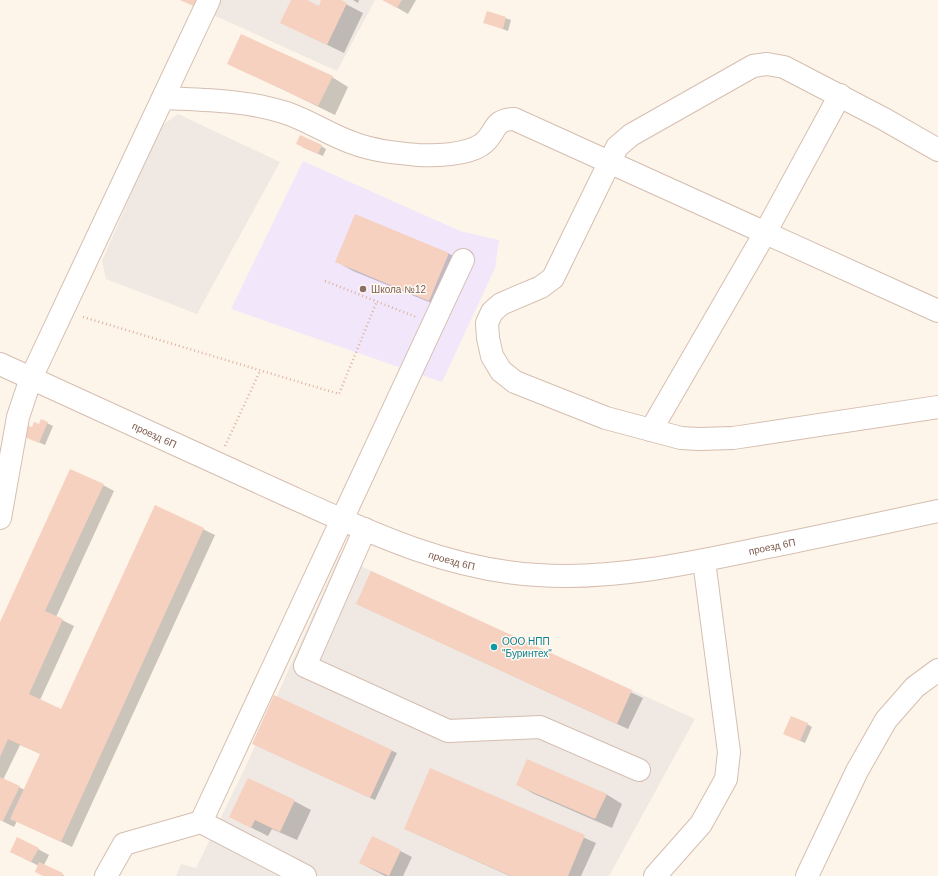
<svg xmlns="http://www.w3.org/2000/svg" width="938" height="876" viewBox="0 0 938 876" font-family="Helvetica,sans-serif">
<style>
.industrial{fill:#efe8e3}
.education{fill:#f2e6fb}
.shadow{fill:#0003;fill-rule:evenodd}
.building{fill:#f6d1bf}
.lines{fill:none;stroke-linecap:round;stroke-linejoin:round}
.minor-casing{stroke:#d5beb0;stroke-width:24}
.path{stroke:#dcb4a1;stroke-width:2.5;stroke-dasharray:1 3;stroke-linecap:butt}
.minor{stroke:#fff;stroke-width:22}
.education-dot{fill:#8d6e63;stroke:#fff9f2;stroke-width:1.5}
.culture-dot{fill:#0f9aa8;stroke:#fff9f2;stroke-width:1.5}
.labels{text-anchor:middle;stroke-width:3;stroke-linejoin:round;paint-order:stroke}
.education-label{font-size:10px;fill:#785e54;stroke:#fff9f2;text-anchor:start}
.street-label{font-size:10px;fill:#7d584a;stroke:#fff9f2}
.culture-label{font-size:10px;fill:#0d838f;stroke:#fff9f2;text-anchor:start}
</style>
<rect width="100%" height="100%" fill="#fef5ea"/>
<path class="industrial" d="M180,0h195l-38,71z
M178,114l102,48 -83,152 -91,-35 -4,-18 58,-134z
M339,556l356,163 -86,157h-433l5,-12 15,4 50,-102z"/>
<path class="education" d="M303,161l157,70 39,9 -4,28 -53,114 -211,-73z"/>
<path class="shadow" d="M292,0h12l15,7 3,-7h16l25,13 -19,40 -62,-30z
M353,0h6l-1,3z
M384,0h32l-8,14z
M487,12l24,8 -3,11 -24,-9z
M229,63l103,14 16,10 -13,28z
M321,146l5,3 -3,7 -21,-9z
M448,253l17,10 -19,46 -93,-38 -16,-9z
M41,420l12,6 -8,19 -16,-7 4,-10 6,-3z
M103,485l11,6 -58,126 18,9 -34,74 22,10 93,-204 60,29 -143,312 -55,-26 -3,6 -14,-7v-195zM20,745l21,9 -16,36 -22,-10z
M372,572l271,126 -15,31 -271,-125z
M275,696l122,57 -22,47 -117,-54z
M807,724l5,3 -7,16 -16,-7z
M431,769l165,74 -15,33h-71l-105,-47z
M517,784l89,10 16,10 -10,24 -78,-34z
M294,801l17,9 -14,30 -25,-11 -4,7 -38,-19z
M373,837l39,20 -9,19h-18l-25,-13z
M38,849l11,6 -5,10 21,11h-21l-5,-10 -28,-14z"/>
<path class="building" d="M180,0h22l-4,8z
M291,0h16l12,6 2,-6h20l6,3 -20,42 -47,-22z
M382,0h20l-5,8z
M487,11l19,6 -3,12 -20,-6z
M241,34l92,42 -15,30 -91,-42z
M300,135l22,10 -4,9 -22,-10z
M355,214l94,39 -20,48 -94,-39z
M41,419l7,3 -9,21 -17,-7 5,-11 5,2 2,-5 5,2z
M70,469l34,15 -59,127 18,8 -34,75 32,15 94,-204 49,23 -143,314 -51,-23 30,-65 -32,-15 -8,18v-135z
M371,571l261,119 -15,34 -261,-120z
M274,695l118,55 -22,48 -118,-54z
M791,716l17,7 -8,18 -17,-7z
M527,759l80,35 -12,25 -79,-34z
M430,768l155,67 -17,41h-57l-107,-47z
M0,777l20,9 -17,35 -3,-1z
M248,778l47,22 -15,32 -25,-12 -4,8 -22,-11z
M372,836l29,14 -12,26 -30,-13z
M17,837l22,11 -8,14 -21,-10z
M39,862l24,11 -1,3h-19l-8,-4z"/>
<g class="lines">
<defs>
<g id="minor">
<path d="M163,98c40,2 82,2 120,14 24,7 46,23 70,31 21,8 43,10 65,12 17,1 48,0 63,-10 16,-10 10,-26 33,-26l424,192"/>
<path d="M938,150l-54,-31 -100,-52 -17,-3 -14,2 -122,69 -14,12 -64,131 -12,9 -40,17 -9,8 -5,11 1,15 4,18 9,15 14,11 91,36 75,20 18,1 34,-1 205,-31"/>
<path id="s1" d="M0,364c94,42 186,86 280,128 82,37 166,78 258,83 73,5 149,-11 220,-26 60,-12 120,-25 180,-38"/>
<path d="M651,430l114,-197 75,-138"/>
<path d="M0,518l18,-101 13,-39 178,-378"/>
<path d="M365,529l-60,137 143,65 92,-4 99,43"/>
<path d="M201,822l262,-562"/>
<path d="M106,876l18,-32 77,-22 104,54"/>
<path d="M655,876l46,-52 25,-45 3,-27 -25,-191"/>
<path d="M807,876l50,-105 29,-51 29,-33 23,-17"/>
</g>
</defs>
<use href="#minor" class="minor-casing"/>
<path class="path" d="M325,281l91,36
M83,317l256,77 38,-93
M225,446l35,-75"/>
<use href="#minor" class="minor"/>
</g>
<circle class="education-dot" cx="363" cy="289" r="4"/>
<circle class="culture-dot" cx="494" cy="647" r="4"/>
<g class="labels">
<g class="education-label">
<text x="371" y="293">Школа №12</text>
</g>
<g class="street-label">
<text dy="4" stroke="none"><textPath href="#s1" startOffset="170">проезд 6П</textPath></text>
<text dy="4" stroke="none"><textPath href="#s1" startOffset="817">проезд 6П</textPath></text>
<text dy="4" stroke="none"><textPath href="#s1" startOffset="493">проезд 6П</textPath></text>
</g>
<g class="culture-label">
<text x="502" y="645">ООО НПП<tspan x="502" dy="12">"Буринтех"</tspan></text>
</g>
</g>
</svg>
